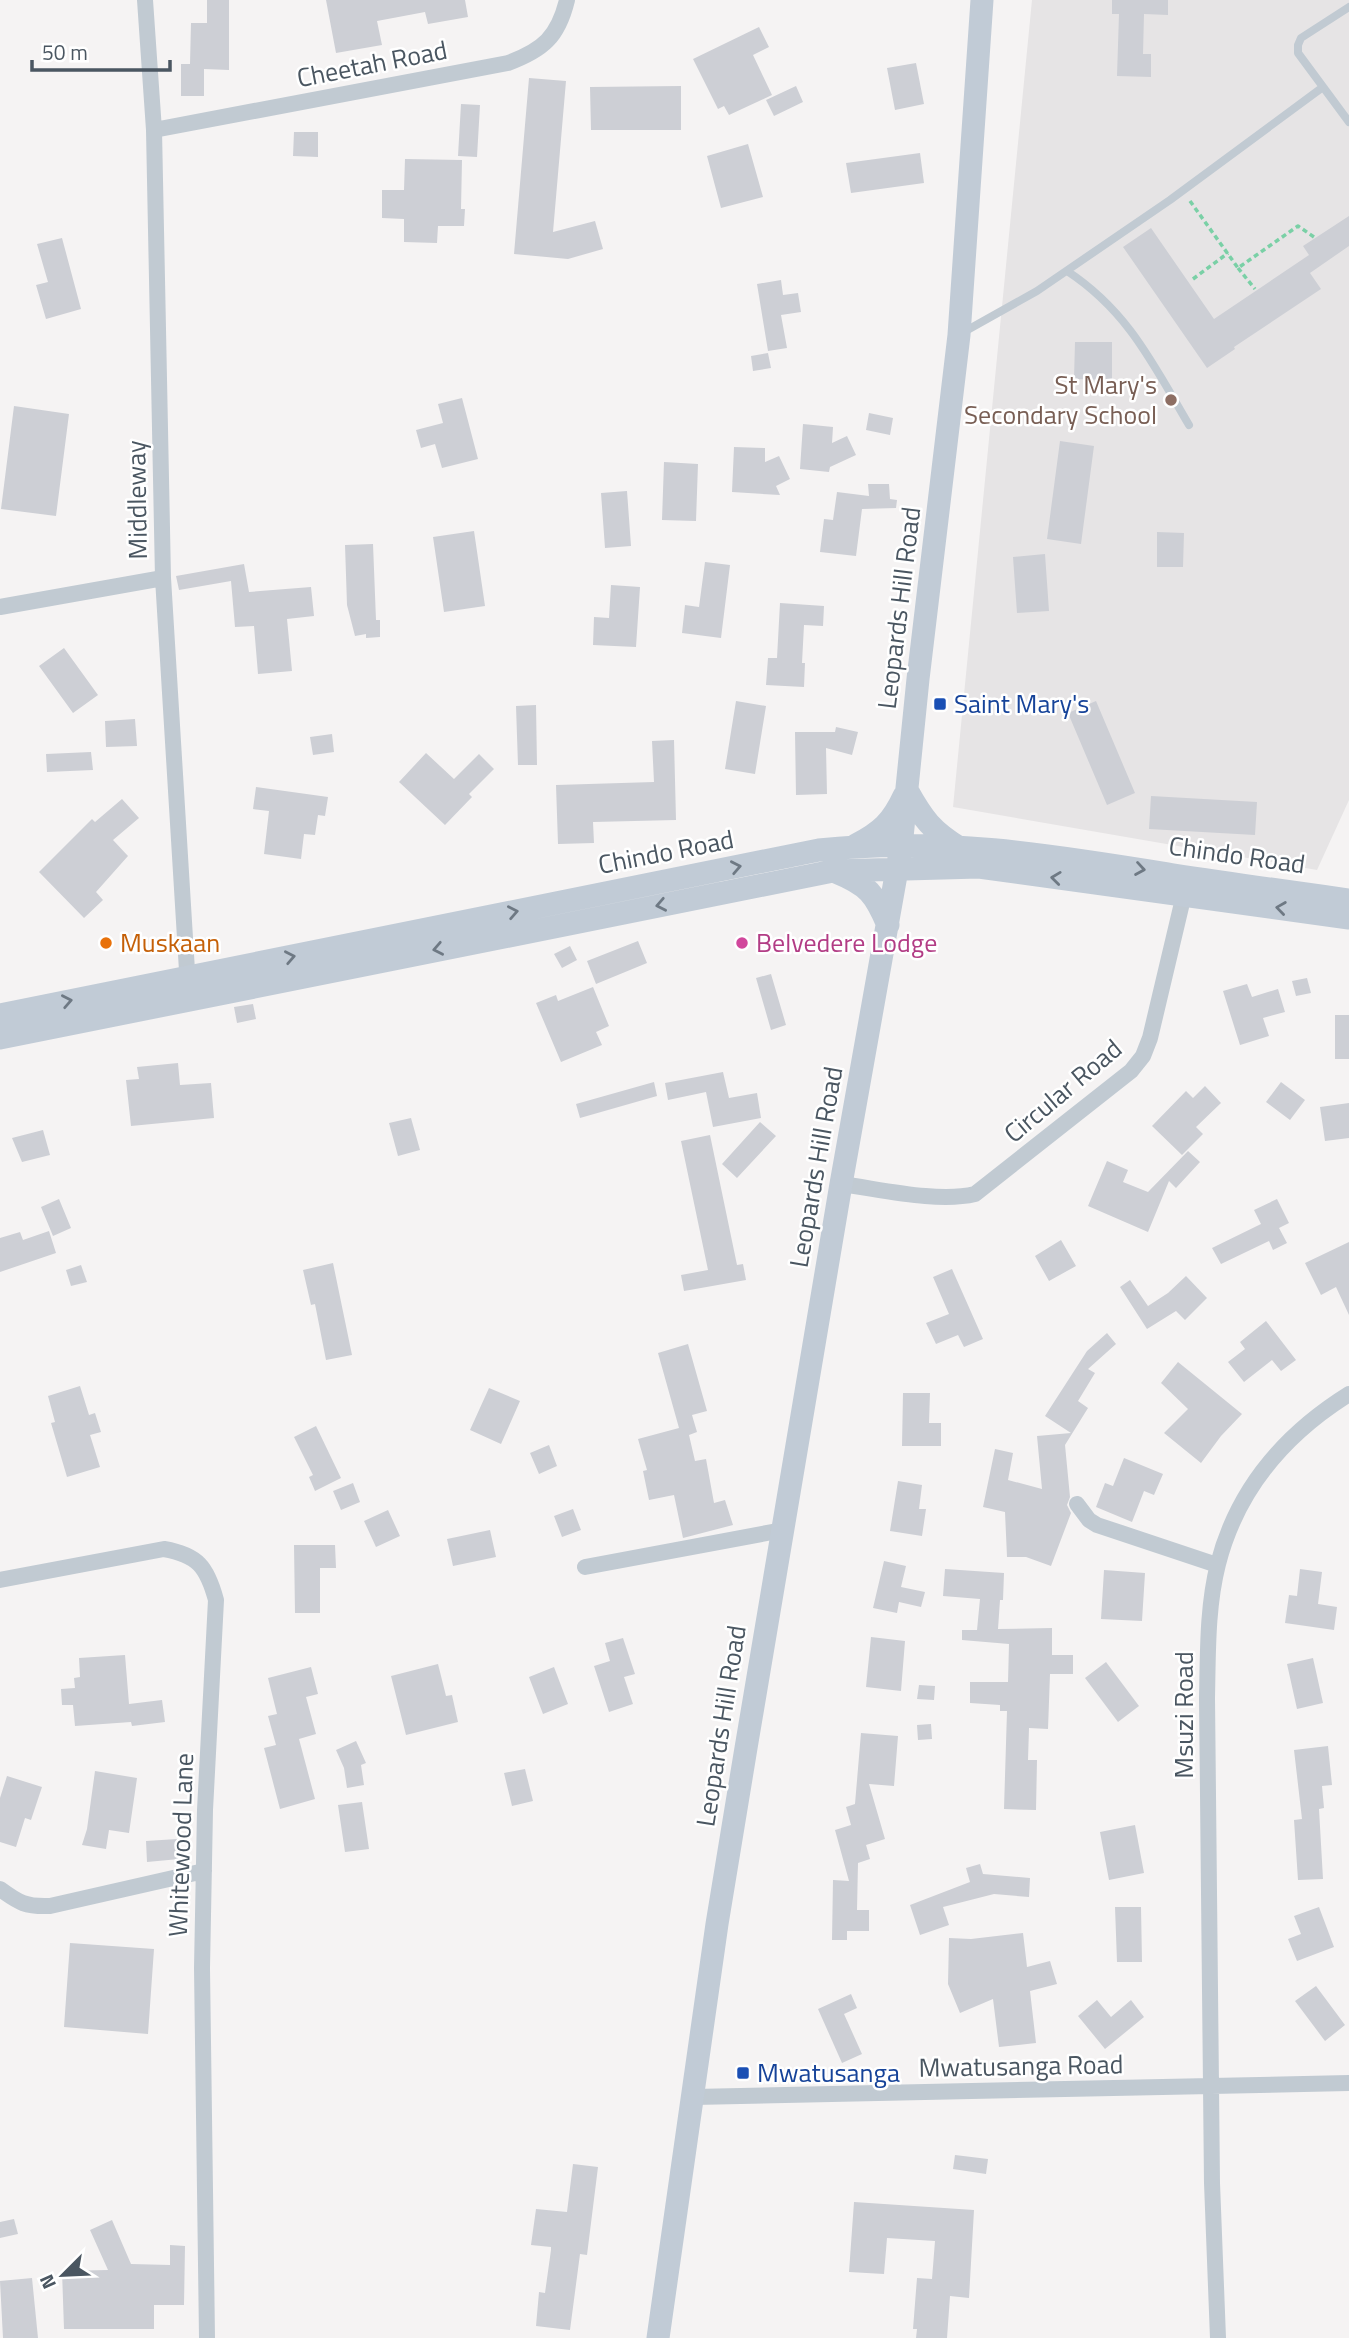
<svg xmlns="http://www.w3.org/2000/svg" width="1349" height="2338" viewBox="0 0 1349 2338" font-family="'Titillium Web',sans-serif">
<style>
.education{fill:#e6e4e5}
.building{fill:#cdcfd5}
.lines{fill:none;stroke-linecap:round;stroke-linejoin:round}
.path{stroke:#7ad0a6;stroke-width:3.5;stroke-dasharray:5 3.5;stroke-linecap:butt}
.lane{stroke:#c1cad2;stroke-width:8}
.street{stroke:#c1cad2;stroke-width:16}
.secondary{stroke:#c1cbd6;stroke-width:23}
.oneway{stroke:#6e7984}
.education-dot{fill:#8d6e63;stroke:#fff;stroke-width:2.5}
.transit-dot{fill:#1a4fb4;stroke:#fff;stroke-width:2.5}
.food-dot{fill:#e8710a;stroke:#fff;stroke-width:2.5}
.hotel-dot{fill:#d1479c;stroke:#fff;stroke-width:2.5}
.labels{text-anchor:middle;stroke-width:5;stroke-linejoin:round;paint-order:stroke}
.street-label{font-size:26px;fill:#4a5661;stroke:#fff}
.education-label{font-size:26px;fill:#785e54;stroke:#fff;text-anchor:end}
.transit-label{font-size:26px;fill:#164399;stroke:#fff;text-anchor:start}
.food-label{font-size:26px;fill:#c56008;stroke:#fff;text-anchor:start}
.hotel-label{font-size:26px;fill:#b23c85;stroke:#fff;text-anchor:start}
</style>
<rect width="100%" height="100%" fill="#f5f3f3"/>
<path class="education" d="M1032,0h317v800l-32,70 -364,-63z"/>
<path class="building" d="M207,0h22v70l-25,-1v27h-23v-32h9l1,-41h16z
M326,0h139l3,17 -40,7 -3,-12 -48,9 5,24 -46,8z
M1112,0h56v15l-24,-1 -1,40h8v23l-34,-1 2,-62h-7z
M759,27l10,20 -16,8 19,40 -43,20 -5,-9 -6,3 -25,-50z
M916,63l8,41 -29,6 -8,-42z
M529,78l37,3 -13,151 42,-11 8,28 -35,10 -54,-5z
M681,86v44h-90l-1,-43z
M796,86l7,16 -29,14 -8,-16z
M461,104l19,1 -3,52 -19,-1z
M294,132h24v25l-25,-1z
M748,144l15,53 -42,11 -14,-52z
M920,153l4,30 -73,10 -5,-30z
M405,159l57,1 -1,49h4l-1,17h-26l-1,17 -33,-1v-23l-22,-1v-28h22z
M1349,216v30l-39,27 11,16 -87,58 1,2 -28,19 -84,-121 28,-19 63,91 95,-64 -6,-9z
M62,238l19,71 -35,10 -10,-34 12,-3 -11,-38z
M781,280l2,15 15,-2 3,19 -20,3 6,33 -19,3 -11,-67z
M1075,342h37v38l-38,-1z
M768,353l3,15 -18,3 -2,-15z
M462,398l16,61 -36,9 -7,-24 -14,4 -5,-18 27,-7 -5,-19z
M14,406l55,8 -13,102 -55,-7z
M869,413l24,5 -3,17 -24,-5z
M803,424l30,3 -1,16 15,-7 9,19 -26,12 -1,5 -29,-3z
M1060,441l34,5 -13,98 -34,-5z
M734,447l31,1v14l14,-6 11,23 -14,7 4,9 -48,-3z
M664,462l34,2 -2,57 -34,-1z
M868,484h21l1,15 7,1 -1,8 -34,1 -6,47 -36,-4 4,-33 9,1 4,-28 32,4z
M627,491l4,55 -26,2 -4,-55z
M474,531l11,75 -41,6 -11,-75z
M1157,532l27,1 -1,34h-26z
M373,544l3,76h4v17l-14,1v-4l-11,2 -8,-31 -2,-60z
M1045,554l4,57 -32,2 -4,-56z
M705,562l25,3 -9,73 -39,-5 3,-28 14,2z
M244,564l5,28 62,-5 3,29 -27,3 5,52 -34,3 -4,-48 -19,1 -4,-46 -52,9 -3,-14z
M611,585l29,2 -4,60 -43,-2 1,-28 15,1z
M780,603l44,3 -1,20 -19,-1 -2,38h3l-1,24 -38,-2 2,-27h9z
M64,648l34,47 -25,18 -34,-47z
M736,701l30,5 -11,68 -30,-5z
M1096,701l39,92 -28,12 -39,-92z
M536,705l1,60h-19l-2,-59z
M135,719l2,27 -31,1 -1,-26z
M836,727l22,5 -6,23 -26,-7 1,46 -31,1 -1,-63h40z
M332,734l2,18 -21,3 -3,-18z
M674,740l2,80 -83,2 1,21 -36,1 -2,-59 98,-3 -2,-41z
M91,752l2,18 -46,2 -1,-18z
M426,753l28,26 25,-25 15,15 -25,25 3,3 -27,28 -46,-43z
M256,787l72,10 -3,19 -7,-1 -3,20 -11,-1 -3,25 -37,-5 5,-43 -16,-2z
M1151,796l106,6 -2,33 -106,-6z
M122,799l17,19 -26,22 15,16 -32,36 7,8 -19,18 -45,-46 53,-53 3,3z
M638,941l9,22 -51,21 -9,-23z
M570,946l7,14 -15,8 -8,-14z
M771,974l15,51 -15,5 -15,-52z
M1307,978l4,15 -15,3 -4,-15z
M1247,984l5,13 26,-8 7,23 -22,6 6,18 -29,9 -17,-54z
M593,987l16,39 -13,6 6,13 -41,17 -25,-59 20,-8 2,6z
M253,1004l3,15 -19,4 -3,-16z
M1335,1015h14v44h-14z
M178,1063l2,22 31,-2 3,35 -83,8 -5,-46 13,-1 -2,-12z
M723,1072l6,26 28,-5 4,25 -48,9 -7,-35 -38,8 -3,-17z
M654,1082l3,14 -77,22 -4,-14z
M1281,1082l24,18 -15,20 -24,-18z
M1205,1086l16,17 -25,24 7,7 -21,21 -30,-29 34,-35 7,7z
M1349,1103v35l-24,3 -5,-34z
M411,1118l9,32 -22,6 -9,-33z
M760,1122l16,14 -39,42 -15,-14z
M43,1130l7,25 -28,7 -10,-24z
M710,1135l27,130 6,-1 3,16 -62,11 -3,-16 27,-5 -27,-129z
M1188,1151l12,11 -24,26 -7,-7 -21,51 -60,-26 19,-45 21,9 -5,12 25,10z
M59,1199l12,29 -18,8 -12,-29z
M1277,1199l12,24 -10,5 8,15 -14,7 -4,-9 -48,23 -9,-16 49,-24 -7,-14z
M49,1231l7,22 -56,19v-34l20,-6 3,8z
M1061,1240l15,26 -27,15 -14,-25z
M1349,1242v73l-13,-28 -15,8 -16,-32z
M333,1263l19,92 -26,5 -11,-56 -4,1 -8,-35z
M81,1265l6,17 -16,4 -5,-16z
M952,1269l31,70 -19,8 -6,-12 -22,9 -10,-21 23,-9 -16,-37z
M1186,1276l21,22 -22,22 -9,-9 -29,18 -27,-42 10,-7 18,26 20,-13z
M1266,1321l30,39 -15,11 -9,-11 -28,22 -16,-20 17,-13 -5,-7z
M1107,1333l9,11 -28,25 7,4 -17,28 10,7 -23,37 5,52 -3,8 4,8 -20,53 -25,-9h-19l-2,-45 -22,-5 12,-58 18,4 -5,27 34,9 -5,-53 34,-3 -26,-17 42,-65z
M688,1344l19,67 -15,4 5,17 -8,3 6,26 11,-2 8,44 11,-3 8,25 -50,13 -9,-43 -25,5 -6,-29 4,-1 -9,-31 41,-11 -21,-75z
M1178,1362l64,52 -21,22 -20,27 -37,-30 24,-24 -27,-26z
M80,1386l9,29 6,-2 6,19 -11,3 10,32 -33,10 -16,-54 4,-1 -7,-26z
M489,1388l31,13 -19,43 -31,-14z
M903,1393h27l-1,30h12v23h-39z
M316,1426l25,52 -26,13 -6,-14 4,-2 -19,-38z
M549,1445l8,21 -18,8 -9,-21z
M1124,1458l39,16 -9,21 -10,-4 -12,31 -36,-15 9,-24 8,3z
M898,1481l24,4 -3,24h7l-4,27 -32,-5z
M353,1483l7,19 -19,8 -8,-19z
M573,1509l8,21 -19,7 -8,-21z
M388,1510l12,26 -24,11 -12,-26z
M490,1530l6,27 -43,9 -6,-27z
M294,1545h41l1,23h-16v45h-25z
M884,1561l22,5 -5,21 24,5 -4,15 -22,-5 -2,11 -24,-5z
M945,1569l59,4 -1,27h-3l-2,29 54,-1v27h21v19h-23l-2,55 -19,-1 -1,32h9l-1,50 -32,-1 3,-98h-7v-6l-30,-2v-21h38l1,-38 -47,-4v-10h15l3,-31 -37,-3z
M1300,1569l22,3 -4,32 19,3 -3,23 -49,-7 4,-28 8,1z
M1104,1570l41,3 -3,48 -41,-2z
M871,1637l34,4 -4,50 -35,-4z
M623,1638l12,36 -11,3 9,27 -24,8 -15,-46 16,-5 -5,-18z
M125,1655l4,49 33,-4 3,22 -33,4 -1,-4 -56,4 -2,-21h-11l-1,-16 14,-1 -1,-10 6,-1 -1,-19z
M1313,1658l10,45 -26,6 -10,-45z
M1106,1662l33,44 -21,16 -33,-44z
M438,1664l8,32 6,-1 6,27 -52,13 -15,-59z
M311,1667l7,27 -12,3 10,37 -17,5 16,60 -35,10 -16,-61 12,-3 -8,-29 9,-2 -9,-36z
M554,1667l14,37 -25,10 -14,-37z
M919,1685l16,1 -1,14 -17,-1z
M931,1724l1,15 -14,1 -1,-15z
M861,1733l37,3 -4,50 -25,-2 16,55 -19,6 4,14 -12,4 -1,47h12v21h-22v9h-15l1,-60 16,1 -14,-51 16,-5 -5,-18 9,-3z
M356,1741l10,22 -5,2 3,20 -17,3 -3,-20 -8,-18z
M1328,1746l4,39 -10,1 2,22 -5,1 4,70 -25,1 -4,-60 8,-1 -8,-69z
M525,1769l8,32 -21,5 -8,-33z
M95,1771l42,7 -8,55 -20,-3 -3,19 -24,-4 5,-16z
M7,1776l35,11 -11,33 -6,-2 -9,29 -16,-5v-44z
M362,1802l7,47 -24,3 -7,-47z
M1135,1825l9,48 -35,7 -9,-48z
M177,1839l2,20 -32,3 -1,-21z
M980,1864l3,10 47,4 -1,19 -35,-3 -51,13 6,18 -29,10 -10,-30 60,-23 -4,-14z
M1115,1907h26l1,55h-25z
M1319,1907l15,40 -37,14 -9,-22 13,-5 -7,-18z
M1023,1933l4,34 23,-6 7,23 -27,7 6,52 -37,4 -6,-48 -33,14 -12,-29 1,-46 22,1z
M70,1943l84,6 -6,85 -84,-7z
M1316,1986l29,39 -20,16 -30,-40z
M851,1994l6,14 -13,6 18,40 -20,9 -24,-54z
M1097,2000l14,17 20,-17 13,17 -39,32 -27,-33z
M955,2155l33,4 -2,15 -33,-5z
M573,2164l25,3 -11,88 -7,-1 -10,76 -34,-4 3,-34 6,1 6,-43v-3l-20,-2 5,-36 31,3z
M854,2202l120,8 -5,88 -19,-2 -3,42h-31l1,-9h-4l4,-51 15,1 3,-38 -48,-3 -3,36 -35,-2z
M14,2219l4,15 -18,4v-16z
M112,2220l19,44 39,1v-20l15,1 -1,59h-30v24h-90l-2,-58 46,-1 -18,-40z
M32,2278l6,60h-35l-3,-57z"/>
<g class="lines">
<path class="path" d="M1190,201l48,67 60,-42 16,11
M1238,268l17,21
M1193,279l35,-26"/>
<path class="lane" d="M1349,7l-48,31 -3,7v8l51,69
M1067,271c61,40 86,93 122,154
M962,333l75,-42 133,-91 153,-113"/>
<path class="street" d="M145,0l9,130 9,448 25,409
M154,130l354,-67c35,-13 50,-26 59,-63
M0,607l163,-29
M841,1184c39,5 97,19 134,10l156,-123 12,-15 7,-18 36,-152
M1077,1504l12,16 8,5 120,40
M585,1567l198,-37
M0,1580l164,-31c34,6 43,18 52,51l-11,210 -3,158 5,370
M0,1889c19,14 26,18 50,17l154,-35
M694,2097l655,-14
M1218,2338l-6,-155 -5,-485c1,-44 0,-91 11,-134 19,-74 67,-130 131,-170"/>
<path class="secondary" d="M907,790c16,29 25,41 53,58
M856,845c25,-13 36,-23 48,-49
M836,872c32,13 39,22 52,53
M0,1015l819,-165c119,-14 238,6 355,25 59,9 117,17 175,25
M0,1038l833,-167 146,-4 370,51
M658,2338l59,-414 29,-176 95,-564 60,-337 17,-168 41,-344 23,-335"/>
</g>
<defs><path id="oneway-chevron" d="M-2-3.5L2.5 0L-2 3.5" fill="none" stroke-width="1.6" stroke-linecap="round" stroke-linejoin="round" transform="scale(1.75)"/></defs>
<g class="oneway">
<use href="#oneway-chevron" transform="translate(736 867) rotate(-11)"/>
<use href="#oneway-chevron" transform="translate(1140 869) rotate(9)"/>
<use href="#oneway-chevron" transform="translate(1056 878) rotate(-173)"/>
<use href="#oneway-chevron" transform="translate(661 905) rotate(169)"/>
<use href="#oneway-chevron" transform="translate(1281 908) rotate(-172)"/>
<use href="#oneway-chevron" transform="translate(513 912) rotate(-11)"/>
<use href="#oneway-chevron" transform="translate(438 949) rotate(169)"/>
<use href="#oneway-chevron" transform="translate(290 957) rotate(-11)"/>
<use href="#oneway-chevron" transform="translate(67 1001) rotate(-11)"/>
</g>
<circle class="education-dot" cx="1171" cy="400" r="7"/>
<g class="transit-dot">
<rect x="933" y="697" width="14" height="14" rx="3.5"/>
<rect x="736" y="2066" width="14" height="14" rx="3.5"/>
</g>
<circle class="food-dot" cx="106" cy="943" r="7"/>
<circle class="hotel-dot" cx="742" cy="943" r="7"/>
<g class="labels">
<g class="street-label">
<text transform="translate(372 64) rotate(-11)" y="9">Cheetah Road</text>
<text transform="translate(137 500) rotate(-91)" y="9">Middleway</text>
<text transform="translate(899 608) rotate(-83)" y="9">Leopards Hill Road</text>
<text transform="translate(666 852) rotate(-11)" y="9">Chindo Road</text>
<text transform="translate(1237 855) rotate(8)" y="9">Chindo Road</text>
<text transform="translate(1063 1091) rotate(-40)" y="9">Circular Road</text>
<text transform="translate(816 1167) rotate(-80)" y="9">Leopards Hill Road</text>
<text transform="translate(1184 1715) rotate(-90)" y="9">Msuzi Road</text>
<text transform="translate(721 1726) rotate(-81)" y="9">Leopards Hill Road</text>
<text transform="translate(181 1845) rotate(-88)" y="9">Whitewood Lane</text>
<text transform="translate(1021 2066) rotate(-1)" y="9">Mwatusanga Road</text>
</g>
<g class="education-label">
<text x="1157" y="394">St Mary's<tspan x="1157" dy="30">Secondary School</tspan></text>
</g>
<g class="transit-label">
<text x="954" y="713">Saint Mary's</text>
<text x="757" y="2082">Mwatusanga</text>
</g>
<g class="food-label">
<text x="120" y="952">Muskaan</text>
</g>
<g class="hotel-label">
<text x="756" y="952">Belvedere Lodge</text>
</g>
</g>
<g transform="translate(63 2275) rotate(246)" stroke="#ffffff" stroke-width="5" paint-order="stroke">
<path d="M0-5L12 26L0 18L-12 26Z" fill="#4a5661"/>
<text y="-10" font-size="19" font-weight="bold" text-anchor="middle" fill="#4a5661">N</text>
</g>
<path d="M32 60v10h138v-10" fill="none" stroke="#4a5661" stroke-width="3.5"/>
<text x="42" y="60" font-size="21" fill="#4a5661" stroke="#ffffff" stroke-width="5" paint-order="stroke">50 m</text>
</svg>
